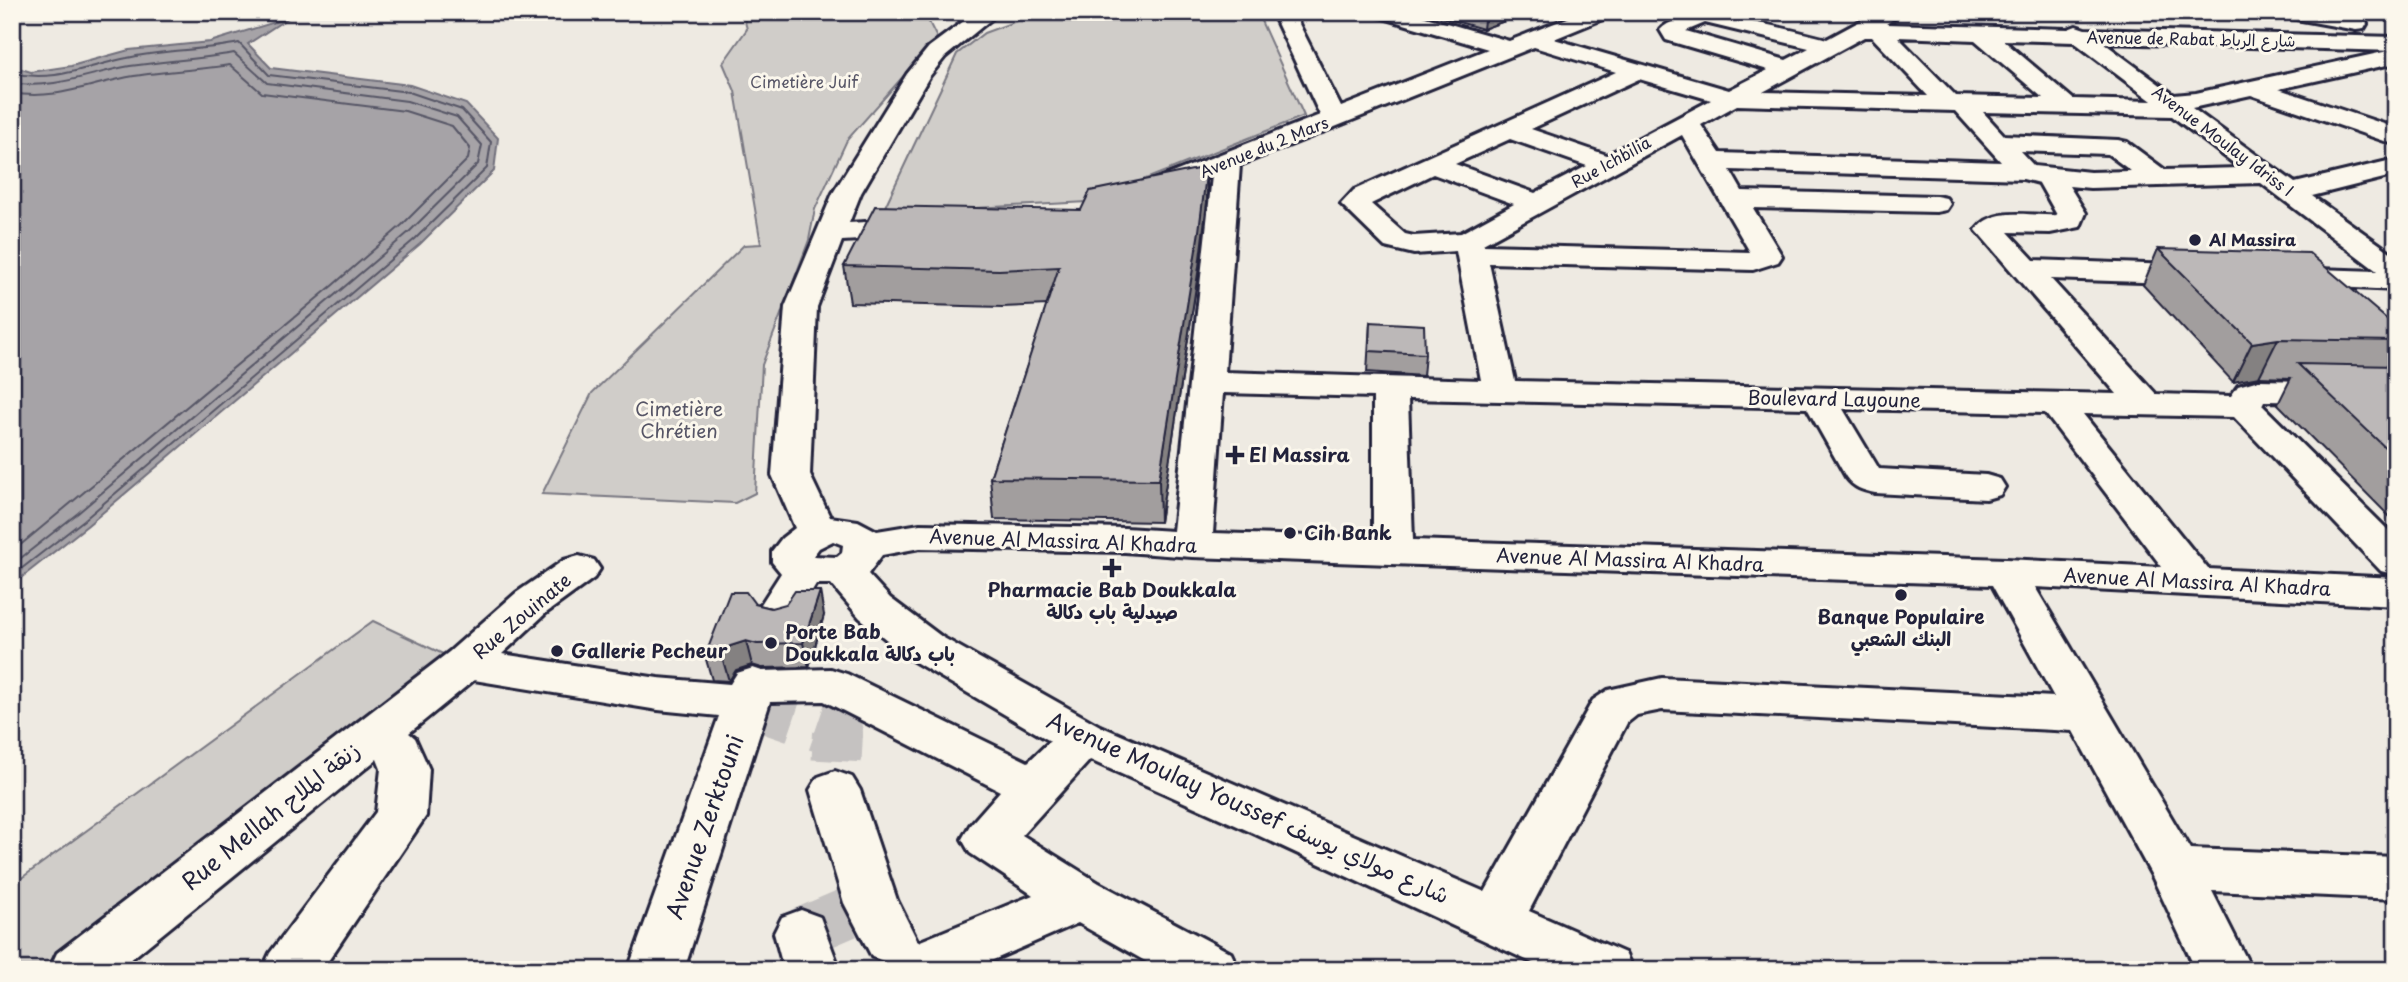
<svg xmlns="http://www.w3.org/2000/svg" width="2408" height="982" viewBox="0 0 2408 982" font-family="'Playpen Sans','Playpen Sans Arabic',sans-serif">
<style>
.green{fill:#d0cdc9;stroke:#797882;stroke-width:2}
.water{fill:#a6a3a7;stroke:#716f7c;stroke-width:2}
.lines{fill:none;stroke-linecap:round;stroke-linejoin:round}
.shore{stroke:#575666;stroke-width:2}
.minor-tunnel{stroke:#c5c2c1;stroke-width:50;stroke-dasharray:50 24;stroke-linecap:butt}
.minor-casing{stroke:#22223b;stroke-width:6}
.minor{fill:#fbf7ec;fill-rule:evenodd}
.wall{fill:#a29e9e;stroke:#22223b;stroke-width:2}
.shaded-wall{fill:#848181;stroke:#22223b;stroke-width:2}
.building{fill:#bcb8b8;stroke:#22223b;stroke-width:2}
.poi-dot{fill:#22223b;stroke:#fbf7ec;stroke-width:2.5}
.labels{text-anchor:middle;stroke-width:6;stroke-linejoin:round;paint-order:stroke}
.far-street-label{font-size:16px;fill:#22223b;stroke:#fbf7ec}
.far-park-label{font-size:16px;fill:#565566;stroke:#fbf7ec}
.far-poi-label{font-size:16px;font-weight:bold;fill:#22223b;stroke:#fbf7ec;text-anchor:start}
.street-label{font-size:19px;fill:#22223b;stroke:#fbf7ec}
.park-label{font-size:19px;fill:#565566;stroke:#fbf7ec}
.poi-label{font-size:19px;font-weight:bold;fill:#22223b;stroke:#fbf7ec;text-anchor:start}
.near-street-label{font-size:23px;fill:#22223b;stroke:#fbf7ec}
</style>
<rect width="100%" height="100%" fill="#eeeae2"/>
<filter id="ink" filterUnits="userSpaceOnUse"><feTurbulence type="fractalNoise" baseFrequency=".0143" numOctaves="2"/><feDisplacementMap in="SourceGraphic" scale="14" xChannelSelector="R" yChannelSelector="G"/><feConvolveMatrix kernelMatrix="1 2 1 2 8 2 1 2 1" color-interpolation-filters="sRGB"/></filter>
<g filter="url(#ink)">
<path class="green" d="M765,12h159l13,26 -90,102 -32,69 -6,31 -47,125 -7,128 -20,10 -193,-9 50,-101 152,-148 17,-1 -26,-153 -12,-28 24,-34 -4,-15z
M1041,12h216l47,104 -216,86 -206,11 75,-159 27,-21z
M373,621l87,41 -392,308h-56v-85z"/>
<path class="water" d="M287,12h10l-49,32 23,24 139,17 56,19 32,34 -4,33 -74,73 -332,281 -76,60v-519l19,6 40,-6 58,-16 81,-8 72,-22z"/>
<g class="lines">
<path class="shore" d="M12,73c42,10 75,-7 115,-15 37,-9 75,-7 112,-15l30,32 140,17 53,18 29,32 -4,26 -72,71 -331,281 -72,56
M12,83c42,7 78,-10 118,-17 35,-5 70,-7 104,-13l33,30 140,18 50,16 25,28 -4,19 -69,68 -331,281 -66,52
M12,93c43,8 80,-10 122,-17 31,-5 64,-6 96,-11l32,28 143,18 47,15 18,22 -2,11 -66,66 -69,60 -321,267"/>
<path class="minor-tunnel" d="M747,702l91,31 -3,57
M801,933l70,-30"/>
<defs>
<path id="minor" d="M976,12h24l-55,45 -16,20 -68,116 -12,30 65,-4 10,3 4,6 -4,6 -10,3 -72,4 -25,66 -7,168 20,42 28,4 19,10 43,-7 205,4 48,3 39,-355 -43,18 -10,2 -10,-2 -4,-6 4,-6 171,-67 -48,-103h21l48,95 147,-58 -111,-33 -3,-4h34l101,29 74,-29h30l-3,4 -56,23 175,51 39,-20 -102,-30 -6,-10c26,-30 130,0 167,9l50,-27h26l-17,12 182,5 8,-3 9,3 311,8v14l-292,-8 70,52 22,-2 192,-42 8,2v10l-117,26 117,39v17l-145,-50 -59,13 103,75 101,-24v16l-84,21 84,60v34l-121,-6 -4,-7 4,-7 11,-2 91,3 -116,-88 -171,5 -21,-2 17,27 -6,14 -30,6 -42,-1 26,28 167,6 11,2 4,7 -4,7 -11,2 -150,-5 105,115 75,2 7,-10 21,-6 137,3v20l-132,-2 -2,4 134,133v37l-15,-4 -147,-154 -151,-3 125,155 188,9v28l-361,-19 155,262 206,8v42l-184,-8 40,79h-56l-45,-96 -78,-143 -411,-21 -25,5 -10,8 -98,188 96,42 8,17h-85l-297,-138 -161,-72 -68,75 77,48 132,70 8,17h-78l-83,-47 -108,47h-87l4,-8 -15,-5 -28,-54 -34,-113 8,-13 17,-6 17,6 8,13 37,110 21,42 115,-47 -63,-42 -8,-14 8,-14 30,-34 -176,-90 -54,1 -86,268h-56l91,-254 -61,-6 -184,-30 -65,53 6,5 14,31 -3,47 -104,154h-60l8,-17 106,-141 5,-43 -4,-10 -259,211h-69l8,-17 392,-301 67,-59 48,-33 15,-4 15,4 6,9 -6,9 -48,35 -44,41 156,24 72,6 7,-11 16,-5 9,3 69,-2 16,5 181,88 22,-21 -140,-82 -50,-41 -29,-34h-15l-25,41 -15,4 -15,-4 -7,-10 27,-42 -9,-11v-11l10,-13 13,-10 -23,-53 13,-168 48,-114 74,-119 22,-27zM1705,23l104,25 -23,12 -100,-29zM1864,37h8l56,59 -165,-4zM1898,37l77,3 68,58 -87,-2zM2003,40l71,2 78,59 -79,-2zM1534,47l82,25 -262,118 -13,14 44,43 29,7 42,-3 25,129 -256,-8 15,-207zM1639,79l72,21 -104,55 -76,-26zM1737,105l218,6 46,51 -281,-9 -19,-28zM1983,112l189,4 68,52 -75,2 -38,-28 -9,-2 -114,-5zM1682,135l68,117 -267,-7v-1zM1510,139l77,27 -52,27 -80,-29zM2020,151l88,3 23,17 -41,1 -56,-6zM1730,170l293,9 16,4 18,32c-25,2 -63,-10 -81,15l141,164 -602,-13 -26,-118 264,7 25,-8 4,-6 -29,-48 183,4 10,-2 4,-6 -4,-6 -10,-2 -194,-5zM1433,174l81,30 -53,29 -47,3 -9,-2 -34,-30zM1223,393l150,4v141l-160,-5zM1408,399l399,9 39,69c8,11 16,13 29,16l111,6 14,-4 5,-8 -5,-8 -14,-4 -107,-6 -36,-60 202,4 117,154 -156,-8 -593,-19zM833,541l10,4 -1,8 -5,4 -24,-1 6,-8zM920,548l205,4 67,5 800,28 62,112 -392,-19 -54,12 -15,10 -108,192 -385,-166 -158,-89 -52,-39 -22,-24 14,-19z
M2281,12h46l37,7 3,5 -3,5 -8,1 -65,-12 -7,-2z
M801,910l19,7 20,53h-56l-10,-37 8,-16z"/>
</defs>
<use href="#minor" class="minor-casing"/>
<use href="#minor" class="minor"/>
</g>
<path class="wall" d="M1424,12h105l-46,17z
M1207,167v35l-8,65 -39,255 -166,-3 -4,-41 57,-173 -45,2 -152,-4 -6,-37 237,-56z
M2158,249l238,78v196l-118,-119 13,-26 -32,-1 -26,5 -90,-97z
M1370,322l55,32 -2,22 -56,-4z
M755,604l16,4 53,7 -15,52 -47,1 -10,-3 -16,5 -7,11 -17,-1 -7,-24z"/>
<path class="shaded-wall" d="M1485,12h44l-46,17z
M1207,167v35l-8,65 -39,255 -1,-42z
M2278,339l-19,38 -26,5 19,-39z
M820,591l4,24 -15,52 -6,-24z
M746,641l6,24 -16,5 -7,11 -7,-24 8,-11z"/>
<path class="building" d="M1207,167l-8,64 -40,249 -169,-2 69,-211 -60,3 -155,-4 31,-60 206,4 9,-19z
M2158,249l151,4 87,74v14l-118,-2 -26,4z
M1370,322l54,3 1,29 -56,-3z
M2298,364l98,2v92z
M795,591h25l-17,52 -46,1 -11,-3 -16,5 -8,11 -17,-1 25,-64h16l9,12 16,4 15,-4z"/>
</g>
<g class="poi-dot">
<circle cx="2195" cy="240" r="7"/>
<path d="M1231.5 444.5h7v7h7v7h-7v7h-7v-7h-7v-7h7z"/>
<circle cx="1290" cy="533" r="7"/>
<path d="M1108.5 557.5h7v7h7v7h-7v7h-7v-7h-7v-7h7z"/>
<circle cx="1901" cy="595" r="7"/>
<circle cx="771" cy="643" r="7"/>
<circle cx="557" cy="651" r="7"/>
</g>
<g class="labels">
<g class="far-street-label">
<text transform="translate(2191 39) rotate(1)" y="6">Avenue de Rabat شارع الرباط</text>
<text transform="translate(2223 141) rotate(37)" y="6">Avenue Moulay Idriss I</text>
<text transform="translate(1264 147) rotate(-22)" y="6">Avenue du 2 Mars</text>
<text transform="translate(1611 162) rotate(-29)" y="6">Rue Ichbilia</text>
</g>
<g class="far-park-label">
<text x="804" y="88">Cimetière Juif</text>
</g>
<g class="far-poi-label">
<text x="2209" y="246">Al Massira</text>
</g>
<g class="street-label">
<text transform="translate(1834 399) rotate(1)" y="7">Boulevard Layoune</text>
<text transform="translate(1063 541) rotate(2)" y="7">Avenue Al Massira Al Khadra</text>
<text transform="translate(1630 560) rotate(2)" y="7">Avenue Al Massira Al Khadra</text>
<text transform="translate(2197 582) rotate(3)" y="7">Avenue Al Massira Al Khadra</text>
<text transform="translate(522 616) rotate(-40)" y="7">Rue Zouinate</text>
</g>
<g class="park-label">
<text x="679" y="416">Cimetière<tspan x="679" dy="22">Chrétien</tspan></text>
</g>
<g class="poi-label">
<text x="1249" y="462">El Massira</text>
<text x="1304" y="540">Cih Bank</text>
<text x="1112" y="597" text-anchor="middle">Pharmacie Bab Doukkala<tspan x="1112" dy="22">صيدلية باب دكالة</tspan></text>
<text x="1901" y="624" text-anchor="middle">Banque Populaire<tspan x="1901" dy="22">البنك الشعبي</tspan></text>
<text x="785" y="639">Porte Bab<tspan x="785" dy="22">Doukkala باب دكالة</tspan></text>
<text x="571" y="658">Gallerie Pecheur</text>
</g>
<g class="near-street-label">
<text transform="translate(1248 808) rotate(24)" y="8">Avenue Moulay Youssef شارع مولاي يوسف</text>
<text transform="translate(271 816) rotate(-39)" y="8">Rue Mellah زنقة الملاح</text>
<text transform="translate(705 827) rotate(-71)" y="8">Avenue Zerktouni</text>
</g>
</g>
<rect width="2408" height="982" fill="none" stroke="#fbf7ec" stroke-width="42"/>
<rect x="21" y="21" width="2366" height="940" fill="none" stroke="#22223b" stroke-width="2.5" filter="url(#ink)"/>
</svg>
